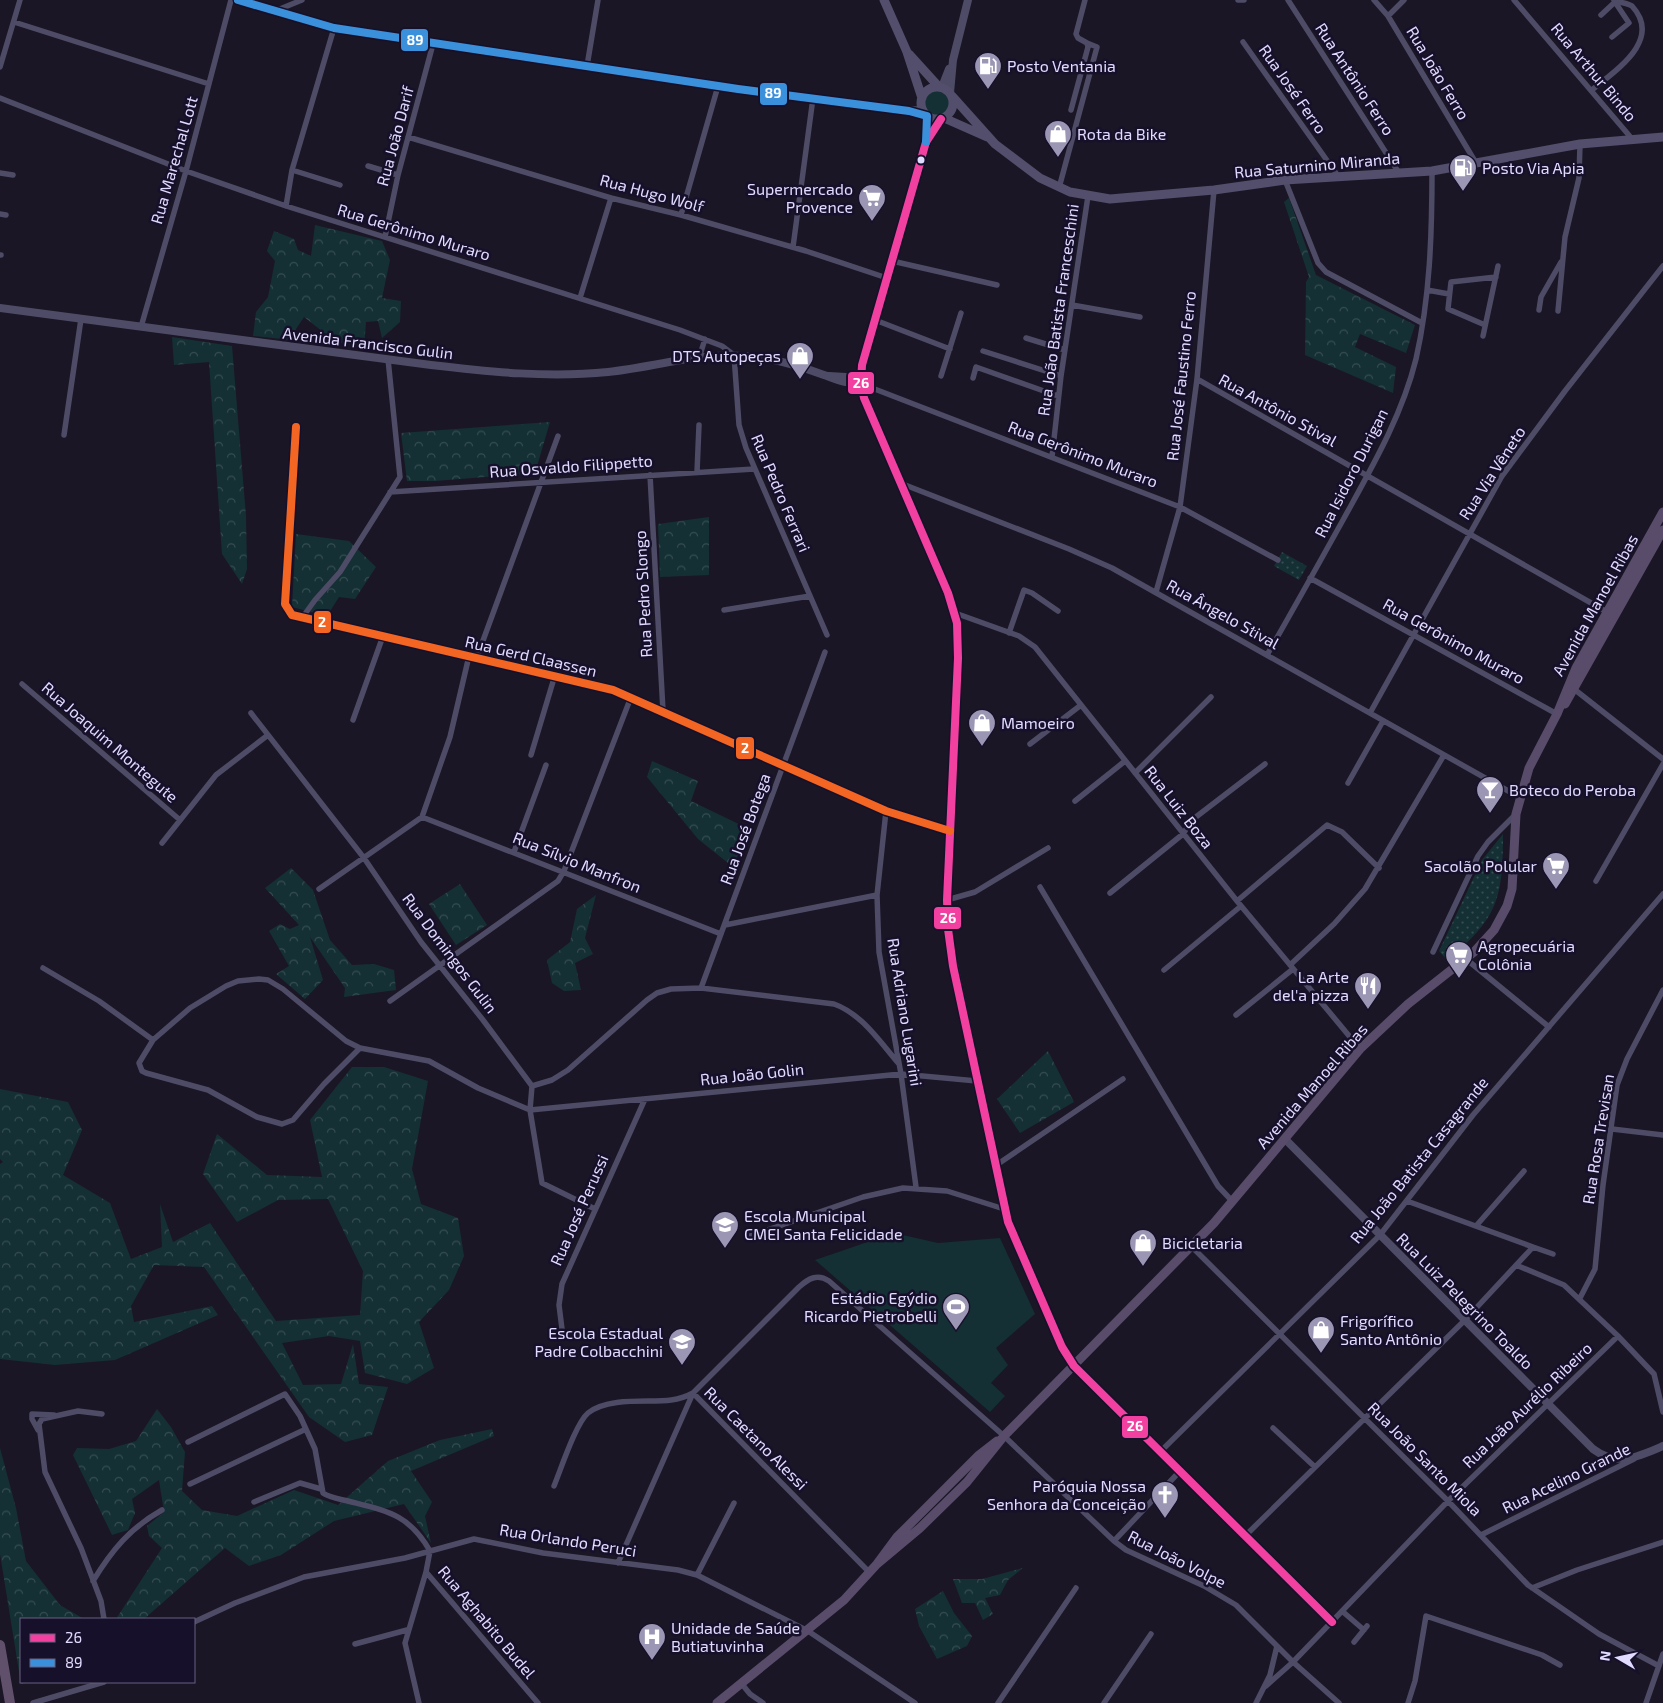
<svg xmlns="http://www.w3.org/2000/svg" width="1663" height="1703" viewBox="0 0 1663 1703" font-family="'Exo 2',sans-serif">
<style>
.grass{fill:#143034}
.forest{fill:url(#forest-crowns)}
.park{fill:url(#park-dots)}
.lines{fill:none;stroke-linecap:round;stroke-linejoin:round}
.minor{stroke:#4e4b66;stroke-width:5.5}
.tertiary{stroke:#4e4b66;stroke-width:8}
.secondary{stroke:#524e6b;stroke-width:9}
.primary{stroke:#584c6a;stroke-width:9}
.trunk{stroke:#60506b;stroke-width:10}
.bus-1-casing{stroke:#17102b;stroke-width:11}
.bus-2-casing{stroke:#17102b;stroke-width:11}
.bus-3-casing{stroke:#17102b;stroke-width:11}
.bus-1{stroke:#f240a1;stroke-width:8}
.bus-2{stroke:#3a90db;stroke-width:8}
.bus-3{stroke:#f26522;stroke-width:8}
.bus-dot{fill:#e1dbff;stroke:#17102b;stroke-width:2}
.labels{text-anchor:middle;stroke-width:5;stroke-linejoin:round;paint-order:stroke}
.poi-label{font-size:16px;fill:#e1dbff;stroke:#17102b;text-anchor:start}
.street-label{font-size:16px;fill:#e1dbff;stroke:#17102b}
.line-badge{stroke:#17102b;stroke-width:2}
.badge-label{font-size:14px;text-anchor:middle;font-weight:bold;fill:#fff}
</style>
<defs>
<pattern id="forest-crowns" width="20" height="18" patternUnits="userSpaceOnUse" patternTransform="scale(1.25)"><rect width="20" height="18" fill="#143034"/><path d="M2 6a3 3 0 1 1 6 0M12 15a3 3 0 1 1 6 0" fill="none" stroke="#364d52"/></pattern>
<pattern id="park-dots" width="8" height="8" patternUnits="userSpaceOnUse" patternTransform="scale(1.25)"><rect width="8" height="8" fill="#143034"/><path d="M2 2h.1M6 6h.1" fill="none" stroke="#364d52" stroke-width="1.8" stroke-linecap="round"/></pattern>
</defs>
<rect width="100%" height="100%" fill="#1a1625"/>
<path class="grass" d="M924 103a13 13 0 1 1 26 0a13 13 0 1 1-26 0Z
M894,1233l44,10 62,-5 35,76 -39,34 12,17 -17,18 14,13 -15,16 -175,-152z"/>
<path class="forest" d="M1289,198l27,77 99,50 -9,28 -46,-19 -5,13 41,20 -3,26 -88,-38 1,-73 3,-5 -25,-75z
M315,225l67,16 8,19 -8,38 19,3 -1,21 -18,16 -4,-17 -12,1 -2,25 -28,-5 -32,-25 -12,18 -1,5 -38,-4 3,-24 12,-15 7,-36 -8,-10 7,-20 20,8 4,11 13,6z
M172,337l60,9 14,170 1,53 -5,15 -20,-30 -13,-192 -35,3z
M550,422l-15,51 -100,8h-28l-6,-48z
M709,517v58l-49,2 -2,-53z
M296,534l53,7 27,26 -21,32 -16,-2 -12,19 -35,-9z
M652,761l46,20 -7,20 58,28 -16,38 -35,-28 -51,-62z
M291,868l22,22 17,50 22,25 22,-1 20,6 2,20 -52,7 1,-9 -35,-51 13,43 -18,19 -29,-25 13,-8 -20,-35 11,-7 10,5 9,-4 -34,-37z
M460,884l27,41 -31,20 -27,-41z
M596,895l-11,43 8,16 -18,9 6,27 -17,1 -12,-8 -5,-23 23,-18 7,-33z
M1048,1051l26,51 -54,31 -23,-34z
M352,1067h32l44,14 -16,88 9,35 37,14 6,38 -15,34 -30,32 15,46 -27,16 -42,-11 -5,-32 -31,-5 -47,7 21,42 38,-1 12,-40 6,40 29,3 -16,48 -27,7 -36,-25 -105,-150 -50,-2 -23,41 3,16 78,-16 6,9 -103,45 -60,5 -55,-6v-195l3,-2 -3,-3v-70l68,13 14,28 -19,45 47,28 21,56 31,-12 -2,-43 13,38 37,-19 66,98 84,-6 3,-44 -35,-72 -50,1 -41,22 -34,-48 14,-40 50,41 55,2 -12,-57z
M157,1409l14,18 14,25 -3,39 20,19 35,6 57,-26 44,15 50,-44 52,-21 52,-11 2,7 -83,35 21,31 -7,14 6,27 -27,-39 -70,17 -53,34 -32,11 -24,-18 -81,71h-28l46,-71 -13,-12 -2,-10 17,-14 -5,-32 -27,19 3,14 -7,17 -16,5 -39,-80 4,-7 32,1 27,-8z
M0,1448l16,60 10,53 34,44 24,14h-63v63h10l-10,2 -21,-130z
M1023,1568l-15,12 -8,15 -15,3 8,16 -10,6 -8,-17h-13l-9,-24h29z
M943,1591l11,22 18,23 -5,10 -30,13 -18,-33 -4,-17z"/>
<path class="park" d="M1282,552l25,14 -8,14 -25,-14z
M1503,834c0,64 -5,85 -56,126l-8,-9 43,-91z"/>
<g class="lines">
<path class="minor" d="M238,0l96,28 404,61 163,20 26,7
M1238,0h6
M1288,0l111,173
M1374,0l14,16 88,147
M1514,0l119,140
M275,11l27,-11
M1601,15l14,-13 14,21 -17,14
M1388,16l16,-16
M14,22l195,62
M1243,42l95,134
M587,66l11,-66
M0,67l20,-67
M1592,90c24,-20 71,-50 40,-84 -6,-4 -14,-3 -18,-6
M0,98l186,73 100,35 394,124 42,16 12,9 5,70 7,23 81,187
M910,109h12
M1071,110l17,-63 -1,-4 -9,-5 -2,-4 9,-34
M408,137l203,61 70,17 125,36 81,27
M368,166l30,9
M292,170l48,15
M0,173l13,2
M1285,180l33,83 8,9 96,51
M1059,188l38,-141 -10,-4
M286,206l6,-36 42,-142
M0,214l6,1
M681,215l37,-129
M385,237l13,-62 35,-131
M793,247l20,-149
M0,255h1
M892,261l105,24
M1427,290l22,4
M580,298l31,-100
M1072,305l68,12
M1539,310l2,-13 20,-35
M1558,311l7,-74 14,-59 1,-34
M875,320l75,29
M1485,325l-37,-16 3,-27 45,-5
M141,327l45,-156 45,-171
M1483,336l15,-70
M1026,338l39,12
M983,351l78,25
M699,358l6,-19
M941,376l20,-63
M973,378l3,-11 82,29
M1197,379l410,233
M872,388l308,119 98,53
M296,427l-11,177 7,11 321,75 273,121 64,20
M64,435l17,-116
M1052,457l9,-81 27,-180
M697,472l2,-47
M650,475l13,236
M900,483l169,66 43,19 407,229
M390,492l364,-23
M1310,578l247,136
M1156,592l24,-85 17,-128 17,-189
M724,610l86,-14
M955,613l64,23 16,11 202,254 123,148
M302,618l13,-18 25,-28 60,-95 -12,-118
M1009,633l15,-43 8,3 26,18
M1267,655c26,-45 51,-90 76,-135 28,-51 59,-104 73,-161 14,-62 16,-125 16,-188
M477,657l81,-221
M22,684l158,136
M1574,689l89,70
M251,713l113,145 57,84 62,78 49,66 -2,24 12,73 53,26
M1370,713l132,-237 63,-85 98,-125
M353,720l30,-84
M1030,744l51,-39
M531,755l24,-80
M1135,773l76,-76
M1348,783l35,-62
M1075,801l50,-40
M886,811l-9,84 2,57 22,122 15,113
M422,817l299,117
M162,843l54,-68 52,-40
M514,852l32,-87
M1596,881l67,-117
M1040,887l178,299 15,16
M319,889l103,-72 28,-80 19,-81
M1110,893l73,-59 9,-14 73,-56
M947,900l28,-8 73,-44
M1237,901l90,-76 15,7 37,36
M725,925l152,-30
M1433,952l45,-96 10,-14 28,-28
M1466,959l83,68
M1290,965l44,-41 31,-35 79,-134
M43,968l56,33 54,39
M1164,970l77,-64
M701,988l124,-336
M390,1001l168,-120 6,-10 67,-174
M1236,1015l57,-46
M360,1048l-36,36 -31,36 -11,4 -25,-7 -49,-27 -62,-17 -4,-2 -3,-8 14,-23 37,-32 36,-22 12,-5 21,-2 9,1 15,9 63,52 14,7 69,13 49,27 52,22 371,-36 76,7
M532,1086l20,-6 16,-10 79,-70 10,-7 14,-4 30,-1 133,16c28,10 46,38 65,60
M1612,1129l51,6
M995,1166l128,-87
M1407,1201l126,46
M1476,1226l48,-55
M750,1236l113,-39 40,-9 44,3 57,18
M1192,1247l256,254 80,84 71,49 60,32
M1516,1265l48,20 54,51 36,38 9,38
M1580,1298l15,-29 8,-84 14,-100 10,-26 36,-69
M563,1337l-4,-32 3,-21 83,-185
M1074,1366l258,256
M102,1414l-24,-3 -36,8 -3,5 6,48 36,76 20,53 3,18
M1273,1428l42,39
M38,1430l-6,-11v-5l22,1
M188,1442l97,-48 15,22 15,33 8,44c7,5 17,6 25,8 39,10 61,13 82,50l-4,21 112,131
M1160,1452l220,-217 93,-120 190,-221
M190,1484l116,-55
M554,1486c7,-17 22,-63 34,-73 15,-12 42,-12 60,-12 17,0 30,0 45,-8l177,180
M254,1502l46,-19 21,6
M1481,1535l153,-76
M1245,1536l220,-216 68,-73 20,7
M1114,1541l66,-70
M618,1563l75,-170 106,-106c9,-8 18,-14 30,-6l175,155 110,105 12,9 78,36 32,19 57,57 46,41
M697,1575l37,-72
M93,1581c19,-31 37,-53 69,-71
M1532,1588l45,-18 86,-28
M1342,1611l22,19
M194,1622l41,-19 69,-26 101,-19 69,-19 69,14 135,17 19,5 111,56 107,72
M1354,1642l13,-16
M355,1644l52,-14
M741,1683l9,11 13,9
M1266,1686l27,-24 155,-161 170,-165
M33,1703l71,-21
M419,1703l-14,-60 21,-71
M998,1703l78,-115
M1104,1703l47,-69
M1256,1703l14,-28 7,-29
M1408,1703l7,-22 11,-65 116,39 18,10
M1646,1703l17,-49"/>
<path class="tertiary" d="M942,87l7,-18
M950,93l3,-33 15,-60
M941,119l-15,23 -64,223 -1,18 3,15 84,195 9,30 1,35 -11,242 3,45 58,277 54,125 12,19
M927,140v-24
M0,308l431,57c59,7 118,13 177,7 46,-5 89,-19 135,-16 26,1 57,10 81,19 14,5 22,9 37,8
M829,376l17,1 13,5
M1285,1139l308,310c24,18 45,8 70,-3"/>
<path class="secondary" d="M884,0l23,52 15,46
M909,54l30,33
M921 103a16 16 0 1 1 32 0a16 16 0 1 1-32 0Z
M952,96l43,48 45,34 30,14 40,7 104,-9 71,-10 147,-9 148,-27 83,-7
M944,118l43,19"/>
<path class="primary" d="M1565,704l98,-174
M877,1564l43,-36 47,-46 37,-46 210,-213 146,-174 48,-45 66,-52 20,-22 13,-24 5,-17 4,-75 13,-46 28,-54 19,-46 87,-156
M717,1703l127,-103 33,-36 20,-27 82,-82 18,-14"/>
<path class="trunk" d="M0,1645l10,58"/>
<defs>
<path id="bus-1" d="M941,119l-15,23 -64,223 -1,18 3,15 84,195 9,30 1,35 -11,242 1,29 5,37 55,256 54,125 12,19 258,256"/>
<path id="bus-2" d="M238,0l96,28 404,61 171,22 18,5 -1,26"/>
<path id="bus-3" d="M296,427l-11,177 7,11 321,75 273,121 64,20"/>
</defs>
<use href="#bus-1" class="bus-1-casing"/>
<use href="#bus-2" class="bus-2-casing"/>
<use href="#bus-3" class="bus-3-casing"/>
<use href="#bus-1" class="bus-1"/>
<use href="#bus-2" class="bus-2"/>
<use href="#bus-3" class="bus-3"/>
</g>
<defs>
<symbol id="fuel-pin" viewBox="-11 -11 22 30"><path d="M0 17L-7.5 6A9.5 9.5 0 1 1 7.5 6Z" fill="#9b96b3" stroke="#17102b"/><path d="M-5.5-6h7V0h2V4h1.3V-2.5L3-4.5l.8-.8L6-3V5H2.5V1h-1V6h-7ZM-4.2-4.7v3.2H.2V-4.7Z" fill="#fff"/></symbol>
<symbol id="shop-pin" viewBox="-11 -11 22 30"><path d="M0 17L-7.5 6A9.5 9.5 0 1 1 7.5 6Z" fill="#9b96b3" stroke="#17102b"/><path d="M-5-2.5h2.3a2.7 3.5 0 0 1 5.4 0H5L5.5 6h-11ZM-1.5-2.5h3a1.5 2.3 0 0 0-3 0Z" fill="#fff"/></symbol>
<symbol id="supermarket-pin" viewBox="-11 -11 22 30"><path d="M0 17L-7.5 6A9.5 9.5 0 1 1 7.5 6Z" fill="#9b96b3" stroke="#17102b"/><path d="M-6-5.5h2.5l.6 2H6L4.5 2H-2.5L-4.4-4H-6ZM-1.5 3.2a1.3 1.3 0 1 0 .1 0ZM3 3.2a1.3 1.3 0 1 0 .1 0Z" fill="#fff"/></symbol>
<symbol id="bar-pin" viewBox="-11 -11 22 30"><path d="M0 17L-7.5 6A9.5 9.5 0 1 1 7.5 6Z" fill="#9b96b3" stroke="#17102b"/><path d="M-6-5H6L.8 .8V4.5H3.5V6h-7V4.5H-.8V.8Z" fill="#fff"/></symbol>
<symbol id="restaurant-pin" viewBox="-11 -11 22 30"><path d="M0 17L-7.5 6A9.5 9.5 0 1 1 7.5 6Z" fill="#9b96b3" stroke="#17102b"/><path d="M-5-6h1v4h1v-4h1v4h1v-4h1v5L-1.5 .5V6h-2V.5L-5-1ZM5-6V6H3V1.5H1.5Q1.5-4 5-6Z" fill="#fff"/></symbol>
<symbol id="school-pin" viewBox="-11 -11 22 30"><path d="M0 17L-7.5 6A9.5 9.5 0 1 1 7.5 6Z" fill="#9b96b3" stroke="#17102b"/><path d="M0-5L7-2L0 1L-7-2ZM-4 1L0 2.5L4 1V4Q0 6-4 4Z" fill="#fff"/></symbol>
<symbol id="stadium-pin" viewBox="-11 -11 22 30"><path d="M0 17L-7.5 6A9.5 9.5 0 1 1 7.5 6Z" fill="#9b96b3" stroke="#17102b"/><path d="M0-5a6.5 5 0 1 0 0 10a6.5 5 0 1 0 0-10ZM-3.5-1.8h7v3.6h-7Z" fill="#fff"/></symbol>
<symbol id="church-pin" viewBox="-11 -11 22 30"><path d="M0 17L-7.5 6A9.5 9.5 0 1 1 7.5 6Z" fill="#9b96b3" stroke="#17102b"/><path d="M-1.2-6h2.4v3.5h3.3v2.4h-3.3V6h-2.4V-.1h-3.3v-2.4h3.3Z" fill="#fff"/></symbol>
<symbol id="hospital-pin" viewBox="-11 -11 22 30"><path d="M0 17L-7.5 6A9.5 9.5 0 1 1 7.5 6Z" fill="#9b96b3" stroke="#17102b"/><path d="M-5-5h3v3.5h4V-5h3V5h-3V1.5h-4V5h-3Z" fill="#fff"/></symbol>
</defs>
<g fill-rule="evenodd">
<use href="#fuel-pin" x="972" y="50" width="32" height="43"/>
<use href="#shop-pin" x="1042" y="118" width="32" height="43"/>
<use href="#fuel-pin" x="1447" y="152" width="32" height="43"/>
<use href="#supermarket-pin" x="856" y="182" width="32" height="43"/>
<use href="#shop-pin" x="784" y="340" width="32" height="43"/>
<use href="#shop-pin" x="966" y="707" width="32" height="43"/>
<use href="#bar-pin" x="1474" y="774" width="32" height="43"/>
<use href="#supermarket-pin" x="1540" y="850" width="32" height="43"/>
<use href="#supermarket-pin" x="1443" y="939" width="32" height="43"/>
<use href="#restaurant-pin" x="1352" y="970" width="32" height="43"/>
<use href="#school-pin" x="709" y="1209" width="32" height="43"/>
<use href="#shop-pin" x="1127" y="1227" width="32" height="43"/>
<use href="#stadium-pin" x="940" y="1291" width="32" height="43"/>
<use href="#shop-pin" x="1305" y="1314" width="32" height="43"/>
<use href="#school-pin" x="666" y="1326" width="32" height="43"/>
<use href="#church-pin" x="1149" y="1479" width="32" height="43"/>
<use href="#hospital-pin" x="636" y="1621" width="32" height="43"/>
</g>
<circle class="bus-dot" cx="921" cy="160" r="4.5"/>
<g class="labels">
<g class="poi-label">
<text x="1007" y="72">Posto Ventania</text>
<text x="1077" y="140">Rota da Bike</text>
<text x="1482" y="174">Posto Via Apia</text>
<text x="853" y="195" text-anchor="end">Supermercado<tspan x="853" dy="18">Provence</tspan></text>
<text x="781" y="362" text-anchor="end">DTS Autopeças</text>
<text x="1001" y="729">Mamoeiro</text>
<text x="1509" y="796">Boteco do Peroba</text>
<text x="1537" y="872" text-anchor="end">Sacolão Polular</text>
<text x="1478" y="952">Agropecuária<tspan x="1478" dy="18">Colônia</tspan></text>
<text x="1349" y="983" text-anchor="end">La Arte<tspan x="1349" dy="18">del'a pizza</tspan></text>
<text x="744" y="1222">Escola Municipal<tspan x="744" dy="18">CMEI Santa Felicidade</tspan></text>
<text x="1162" y="1249">Bicicletaria</text>
<text x="937" y="1304" text-anchor="end">Estádio Egýdio<tspan x="937" dy="18">Ricardo Pietrobelli</tspan></text>
<text x="1340" y="1327">Frigorífico<tspan x="1340" dy="18">Santo Antônio</tspan></text>
<text x="663" y="1339" text-anchor="end">Escola Estadual<tspan x="663" dy="18">Padre Colbacchini</tspan></text>
<text x="1146" y="1492" text-anchor="end">Paróquia Nossa<tspan x="1146" dy="18">Senhora da Conceição</tspan></text>
<text x="671" y="1634">Unidade de Saúde<tspan x="671" dy="18">Butiatuvinha</tspan></text>
</g>
<g class="street-label">
<text transform="translate(1594 72) rotate(50)" y="6">Rua Arthur Bindo</text>
<text transform="translate(1438 73) rotate(59)" y="6">Rua João Ferro</text>
<text transform="translate(1355 79) rotate(57)" y="6">Rua Antônio Ferro</text>
<text transform="translate(1293 89) rotate(55)" y="6">Rua José Ferro</text>
<text transform="translate(395 136) rotate(-75)" y="6">Rua João Darif</text>
<text transform="translate(174 160) rotate(-74)" y="6">Rua Marechal Lott</text>
<text transform="translate(1317 165) rotate(-5)" y="6">Rua Saturnino Miranda</text>
<text transform="translate(652 193) rotate(15)" y="6">Rua Hugo Wolf</text>
<text transform="translate(414 232) rotate(17)" y="6">Rua Gerônimo Muraro</text>
<text transform="translate(1058 310) rotate(-82)" y="6">Rua João Batista Franceschini</text>
<text transform="translate(368 343) rotate(7)" y="6">Avenida Francisco Gulin</text>
<text transform="translate(1181 376) rotate(-84)" y="6">Rua José Faustino Ferro</text>
<text transform="translate(1278 410) rotate(29)" y="6">Rua Antônio Stival</text>
<text transform="translate(1083 454) rotate(21)" y="6">Rua Gerônimo Muraro</text>
<text transform="translate(571 466) rotate(-4)" y="6">Rua Osvaldo Filippetto</text>
<text transform="translate(1351 473) rotate(-63)" y="6">Rua Isidoro Durigan</text>
<text transform="translate(1492 473) rotate(-57)" y="6">Rua Via Vêneto</text>
<text transform="translate(781 493) rotate(67)" y="6">Rua Pedro Ferrari</text>
<text transform="translate(643 594) rotate(-93)" y="6">Rua Pedro Slongo</text>
<text transform="translate(1595 605) rotate(-61)" y="6">Avenida Manoel Ribas</text>
<text transform="translate(1223 614) rotate(29)" y="6">Rua Ângelo Stival</text>
<text transform="translate(1454 641) rotate(29)" y="6">Rua Gerônimo Muraro</text>
<text transform="translate(531 656) rotate(13)" y="6">Rua Gerd Claassen</text>
<text transform="translate(110 742) rotate(41)" y="6">Rua Joaquim Montegute</text>
<text transform="translate(1179 807) rotate(52)" y="6">Rua Luiz Boza</text>
<text transform="translate(745 829) rotate(-70)" y="6">Rua José Botega</text>
<text transform="translate(577 862) rotate(22)" y="6">Rua Sílvio Manfron</text>
<text transform="translate(450 953) rotate(53)" y="6">Rua Domingos Gulin</text>
<text transform="translate(905 1012) rotate(81)" y="6">Rua Adriano Lugarini</text>
<text transform="translate(752 1074) rotate(-6)" y="6">Rua João Golin</text>
<text transform="translate(1312 1086) rotate(-49)" y="6">Avenida Manoel Ribas</text>
<text transform="translate(1598 1139) rotate(-81)" y="6">Rua Rosa Trevisan</text>
<text transform="translate(1419 1160) rotate(-51)" y="6">Rua João Batista Casagrande</text>
<text transform="translate(579 1210) rotate(-66)" y="6">Rua José Perussi</text>
<text transform="translate(1465 1301) rotate(45)" y="6">Rua Luiz Pelegrino Toaldo</text>
<text transform="translate(1527 1405) rotate(-44)" y="6">Rua João Aurélio Ribeiro</text>
<text transform="translate(756 1438) rotate(45)" y="6">Rua Caetano Alessi</text>
<text transform="translate(1425 1459) rotate(45)" y="6">Rua João Santo Miola</text>
<text transform="translate(1566 1478) rotate(-26)" y="6">Rua Acelino Grande</text>
<text transform="translate(568 1540) rotate(9)" y="6">Rua Orlando Peruci</text>
<text transform="translate(1177 1559) rotate(27)" y="6">Rua João Volpe</text>
<text transform="translate(487 1622) rotate(50)" y="6">Rua Aghabito Budel</text>
</g>
</g>
<g class="line-badge">
<rect x="400" y="28" width="29" height="24" rx="5" fill="#3a90db"/>
<rect x="759" y="82" width="29" height="24" rx="5" fill="#3a90db"/>
<rect x="847" y="371" width="28" height="24" rx="5" fill="#f240a1"/>
<rect x="313" y="610" width="19" height="24" rx="5" fill="#f26522"/>
<rect x="735" y="736" width="20" height="24" rx="5" fill="#f26522"/>
<rect x="933" y="906" width="29" height="24" rx="5" fill="#f240a1"/>
<rect x="1121" y="1415" width="28" height="24" rx="5" fill="#f240a1"/>
</g>
<g class="badge-label">
<text x="415" y="45">89</text>
<text x="773" y="98">89</text>
<text x="861" y="388">26</text>
<text x="322" y="627">2</text>
<text x="745" y="753">2</text>
<text x="948" y="923">26</text>
<text x="1135" y="1431">26</text>
</g>
<rect x="20" y="1618" width="175" height="65" fill="#17102b" stroke="#686180"/>
<rect x="30" y="1634" width="25" height="8" fill="#f240a1" stroke="#686180"/>
<text x="65" y="1643" font-size="15" fill="#e1dbff">26</text>
<rect x="30" y="1659" width="25" height="8" fill="#3a90db" stroke="#686180"/>
<text x="65" y="1668" font-size="15" fill="#e1dbff">89</text>
<g transform="translate(1618 1658) rotate(279)" stroke="#17102b" stroke-width="4" paint-order="stroke">
<path d="M0-4L9 19L0 12L-9 19Z" fill="#e1dbff"/>
<text y="-8" font-size="14" font-weight="bold" text-anchor="middle" fill="#e1dbff">N</text>
</g>
</svg>
